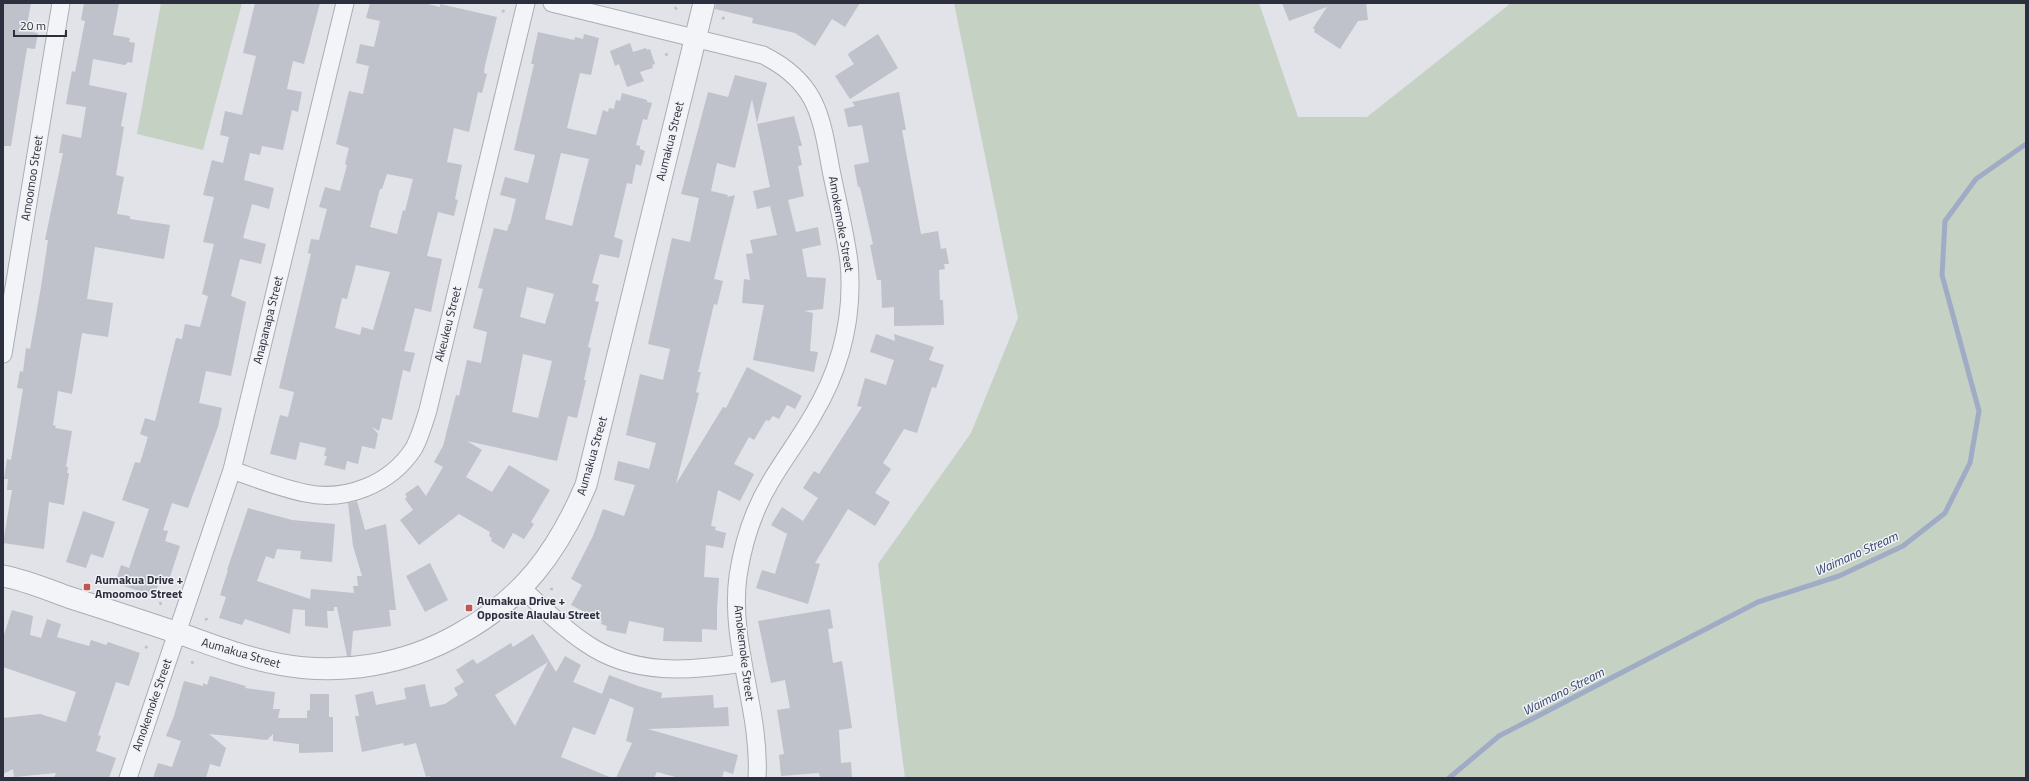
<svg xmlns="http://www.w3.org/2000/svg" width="2029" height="781" viewBox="0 0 2029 781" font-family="'Titillium Web',sans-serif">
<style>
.green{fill:#c4d1c3}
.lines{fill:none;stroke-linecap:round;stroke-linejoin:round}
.stream{stroke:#a0abc5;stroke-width:5}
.building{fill:#bfc1cb;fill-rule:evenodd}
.minor-casing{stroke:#aaadb5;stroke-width:19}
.tertiary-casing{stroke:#aaadb5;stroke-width:23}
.path{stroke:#bfc1c7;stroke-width:2.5;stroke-dasharray:3 3;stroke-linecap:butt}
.minor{stroke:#f3f4f7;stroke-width:17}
.tertiary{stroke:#f3f4f7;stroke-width:21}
.poi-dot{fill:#c15652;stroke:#f1f2f6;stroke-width:1.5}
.labels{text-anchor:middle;stroke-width:3;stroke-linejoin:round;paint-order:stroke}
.street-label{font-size:12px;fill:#2b2f3e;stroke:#f1f2f6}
.poi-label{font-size:12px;font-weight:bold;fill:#2b2f3e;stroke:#f1f2f6;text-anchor:start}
.water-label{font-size:13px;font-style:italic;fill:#39476e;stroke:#f1f2f6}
</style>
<rect width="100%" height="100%" fill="#e1e3e8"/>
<path class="green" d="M161,3h81l-39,147 -66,-16z
M954,3h305l39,114h69l144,-114h515v775h-1121l-27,-214 93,-131 47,-115z"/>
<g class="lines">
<path class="stream" d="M1449,778l50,-42 259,-134 81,-26 64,-30 42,-33 25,-50 9,-52 -37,-136 3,-54 31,-42 50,-35"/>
</g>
<path class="building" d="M3,3h28l-5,28 12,2 -3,16 -8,-1 -16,98h-8z
M84,3h35l-6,32 17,3 -1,4 6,1 -3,20 -4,-1 -3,3 -32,-6 -4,26 38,8 -6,33 3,1 -8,48 8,2 -7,37 13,2v3l40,6 -6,34 -69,-12 -8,52 26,4 -5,34 -26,-4 -10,61 -14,-3 -5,34 3,1 -1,2 17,3 -6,36h2l-1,6h2l-5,32 -15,-3 -5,47 -41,-6 9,-53h-5l1,-11h-4l3,-20 4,1 12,-71 -6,-1 3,-17 3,1 3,-24 4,1 11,-62 7,-47h-3l18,-87h-4l3,-19 19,4 5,-31 -20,-3 6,-33 3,1 10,-51 -4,-1z
M255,3h65l-16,61 -11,-3 -6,28 15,3 -4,20 -6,-2 -9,40 -21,-4 -2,9 -10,-2 -6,27 30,8 -5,21 -17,-5 -9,34 23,6 -5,20 -21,-5 -9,37 15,6 -15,74 -25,-5 -7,32 23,5 -4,19 -30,81 -16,-5 -9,27 5,1 -3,10 15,5 -12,37 -8,-3 -6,16 -39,-13 6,-18 8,3 20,-59 -27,-9 13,-38 5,1 8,-26 -8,-3 5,-16 10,3 21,-83 6,1 3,-15 15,3 8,-31 -6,-2 12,-50 -11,-2 11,-45 -11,-2 9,-35 11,3 6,-26 -9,-2 5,-24 17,4 14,-59 -13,-3z
M370,3h53l17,4v-3l57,13 -12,48 -1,8 3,1 -5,19 -4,-1 -9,40 -15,-4 -7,34 15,3 -7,34 3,1 -4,16 -16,-4 -11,44 15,3 -11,53 -16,-4 -11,43 11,2 -5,19 -7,-2 -11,50 -10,-2 -3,13 -7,-4 6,7 -3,15 -13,-3 -4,18 -11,-3 -2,9 -21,-5 3,-9h-3l2,-8 -26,-6 -4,18 -26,-6 10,-39 8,2 6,-25 -15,-4 32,-134 -3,-1 3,-14 8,1 8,-31 -8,-2 6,-20 15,4 7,-26 -2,-1 4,-16 -13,-4 13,-53 14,3 6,-28 -13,-3 4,-19 14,3 6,-26 -14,-3zM387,174l26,5 -8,32 -2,-1 -6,24 -27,-7 10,-38h2zM356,265l34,7 -17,58 -11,-3 -2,8 -25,-7 7,-30 5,1z
M716,3h144l-15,24 -13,-8 -17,27 -20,-13 -43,-10 1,-5 -38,-9z
M1282,3h84l2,17 -10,1 -18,28 -26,-17 1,-2 -2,-2 14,-21 -38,14z
M538,32l36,8 1,-3 8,2 1,-5 15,4 -8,37 -11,-2 -13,55 29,7 7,-25 5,2 1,-4 5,1 2,-9 4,1 2,-8 25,7v2l5,1 -5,17 -4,-1 -7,26 4,1v3l5,2 -4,15 -5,-2 -4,20 -5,-1 -13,54 9,3 -4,18 -19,-4 -8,29 7,2 -4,16 4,1 -11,45 3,1 -7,32h2l-9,38 -9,-2 -11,45 -90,-20 15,9 -16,27 26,15 17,-27 41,25 -19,32 3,2 -10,15 -11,-6 -9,16 -13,-8 1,-3 -3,-2 1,-4 -31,-18 -40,31 -19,-25 13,-10 -8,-11 2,-2 -2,-3 13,-9 8,11 17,-29 -9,-5 9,-16 13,-51 3,1 8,-36 14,3 6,-31 -14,-4 10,-39 -5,-1 16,-60 13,3 2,-7h1l6,-25 -16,-4 5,-18 23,6 7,-28 -21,-5 20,-86h-3zM561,153l28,6 -17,67 -27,-7zM527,287l27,7 -9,30 -25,-7zM523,354l29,7 -14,57 -26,-6z
M878,34l20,34 -48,31 -15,-23 19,-12 -6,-9 1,-2z
M630,43l3,9 13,-4 1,2 3,-1 5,15 -3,1 1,3 -13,4 4,9 -17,6 -8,-23 -4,2 -5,-15z
M735,75l32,8 -10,40 -5,-24 -17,69 -18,-5 -6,28 17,4 -1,2 8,-2 -21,84 9,2 -6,24 -3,-1 -16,68h3l-5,20 3,1 -23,91 47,-77 3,1 21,-41 55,29 -7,13 -8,-4 -8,14 -6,-3 -4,5 -3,-1 -12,20 -5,-3 -15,27 20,10 -14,27 -22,-11 -7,36 5,1 -1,3 11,3 -3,15 -17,-3 -2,32 15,1 -2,30v22l-15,-1v13l-39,-1 1,-13 -35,-7 -3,13 -20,-4 1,-4 -6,-2 1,-3 -31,-16 11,-20 -11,-6 22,-43 10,-27 21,7 11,-31 -21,-5 4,-19 31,8 7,-26 -30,-8 14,-61 23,6 7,-31 -22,-5 24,-106 18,4 9,-44 -18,-4 27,-102 20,5z
M899,92l7,38h-4l19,104 17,-3 3,18 5,-1 3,16h-5l1,5 -6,1 1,30h3l1,25 -50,1v-19l-12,1 -1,-28h-4l-7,-35 3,-1 -13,-57h-2l-4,-22 15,-3 -7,-37 -14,2 -4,-18 11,-3 -3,-4z
M794,116l8,30h-4l4,19 -4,1 6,30 -16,4 8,32 22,-5 3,18 -19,4 5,28 19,1 -3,31 -19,2 9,2 -3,38 8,1 -4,20 -61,-12 11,-55 -22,-2 2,-24 6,1 -4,-26 7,-1 -3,-13 27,-5 -7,-29 -13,3 -4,-18 17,-4 -13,-63z
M876,334l19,7 -1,-7 40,13 -5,13 15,5 -8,23 -4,-1 -15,46 -13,-4 -21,34 8,6 -16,24 15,9 -15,24 -27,-17 -33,54 5,1 -12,40 -52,-16 6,-18 13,4 12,-40 -16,-9 11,-18 21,14 15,-23 -15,-10 11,-17 5,3 43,-67 -5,-1 8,-28 21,7 8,-25 -24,-8z
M357,501l8,29 21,-6 10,86h-7l2,16 -38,5 -2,25h-4l-10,-49h-3v4h-7l1,17 -23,-2v-16l-12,-1 -3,25 -45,-15 -3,6 -23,-7 7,-21 -6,-2 8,-25h-1l21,-62 44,12 43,4 -3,38 -32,-3 1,-8 -24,-2 -3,10 -8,-3 -9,25 53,18 1,-10 43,4 -1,-7h5l-1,-10h5l-9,-30 -5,-43z
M83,511l32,11 -12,36 -12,-4 -5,14 -20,-6z
M430,563l18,37 -23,12 -19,-36z
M830,609l3,19 -5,1 5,34 9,-2 10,67 -13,2 2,33 10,-1 1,16h-32l-1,-5 -38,3 -2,-21 5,-1 -7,-44 13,-2 -5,-28 -14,3 -13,-62z
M12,610l21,6 -3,19 11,3 6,-19 14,5 -4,13 32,9 2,-6 15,5 2,-3 32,11 -11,33 -13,-4 -18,53 3,1 -5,15 20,7 -7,20h-55l2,-5 -42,4 -1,-8 -10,5v-56l37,-4 26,8 10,-30 -73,-25v-29z
M533,634l23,38 9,-16 16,9 -8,17 29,12 7,-19 29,11 24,7 -1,5 52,-3 1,13 14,-1 1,19 -81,3 90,26 -5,19 -9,-3 -2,7h-43l-22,-6 -3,6h-38l16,-35 -6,-2 8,-33 -24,-10 -15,37 -22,-8 -12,30 51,21h-181l-2,-2 -3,1 -10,-34 -12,3 -1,-3 -41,9 -7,-36h4l-4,-21 18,-4 3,14 30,-6 -2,-11 21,-4 5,23 15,-3 13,-9 -4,-7 10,-6 -8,-12 17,-11 4,5 34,-21 2,4zM548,662l-33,64 -20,-31z
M210,676l36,10 -1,2 30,4 -2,17h7l-2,9h29v-7l3,-1v-16h19v23h4v35l-34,1v-9l-26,-3v-7l-6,6 -58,-6 17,14 -6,19 -10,-3 -4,14h-53l5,-15 14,4 9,-26 -15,-5 8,-20 10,-35 19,5v-3l4,2z"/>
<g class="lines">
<defs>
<path id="minor" d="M552,3l211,52c54,27 58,60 68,115 6,30 14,61 18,92 5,55 -8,106 -36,153 -13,23 -29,44 -42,66 -17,28 -28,62 -33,95 -9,68 23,134 19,202
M3,354l58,-351
M232,470c23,8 48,18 73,23 41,9 86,-9 109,-45 6,-11 10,-25 14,-38l98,-407
M522,588c21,20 41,40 65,56 47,32 103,27 156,19
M128,778l104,-308 113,-467"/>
<path id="tertiary" d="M3,576c22,4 43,13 65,21 38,12 77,25 116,38 31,11 62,23 94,29 61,12 127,1 181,-30 64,-35 99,-83 127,-149l118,-482"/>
</defs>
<use href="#minor" class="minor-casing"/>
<use href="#tertiary" class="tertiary-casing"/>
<path class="path" d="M675,7l3,5
M502,12l4,-3
M722,19l3,-2
M665,55l3,-1
M550,589h4
M160,602l1,3
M205,620l3,-2
M145,648l3,-2
M192,661l1,4"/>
<use href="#minor" class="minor"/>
<use href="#tertiary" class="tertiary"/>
</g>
<g class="poi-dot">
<rect x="83" y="583" width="8" height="8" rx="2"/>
<rect x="465" y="604" width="8" height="8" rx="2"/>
</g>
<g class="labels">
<g class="street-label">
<text transform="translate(670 141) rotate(-76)" y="4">Aumakua Street</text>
<text transform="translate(32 178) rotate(-81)" y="4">Amoomoo Street</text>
<text transform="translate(841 224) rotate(80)" y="4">Amokemoke Street</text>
<text transform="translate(268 320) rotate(-76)" y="4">Anapanapa Street</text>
<text transform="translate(448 324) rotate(-76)" y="4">Akeukeu Street</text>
<text transform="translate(592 456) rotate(-74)" y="4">Aumakua Street</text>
<text transform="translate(241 653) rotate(16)" y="4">Aumakua Street</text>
<text transform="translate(744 653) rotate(83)" y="4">Amokemoke Street</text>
<text transform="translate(152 705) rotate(-71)" y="4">Amokemoke Street</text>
</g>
<g class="poi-label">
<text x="95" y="584">Aumakua Drive +<tspan x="95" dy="14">Amoomoo Street</tspan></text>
<text x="477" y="605">Aumakua Drive +<tspan x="477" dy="14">Opposite Alaulau Street</tspan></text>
</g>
<g class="water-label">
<text transform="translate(1856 553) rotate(-24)" y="5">Waimano Stream</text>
<text transform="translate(1563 691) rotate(-27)" y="5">Waimano Stream</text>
</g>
</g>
<rect width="2029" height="781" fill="none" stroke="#2b2f3e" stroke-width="8"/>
<path d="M14 30v6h52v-6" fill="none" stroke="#2b2f3e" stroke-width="2"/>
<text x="20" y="30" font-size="12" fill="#2b2f3e" stroke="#f1f2f6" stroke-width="3" paint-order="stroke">20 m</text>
</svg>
